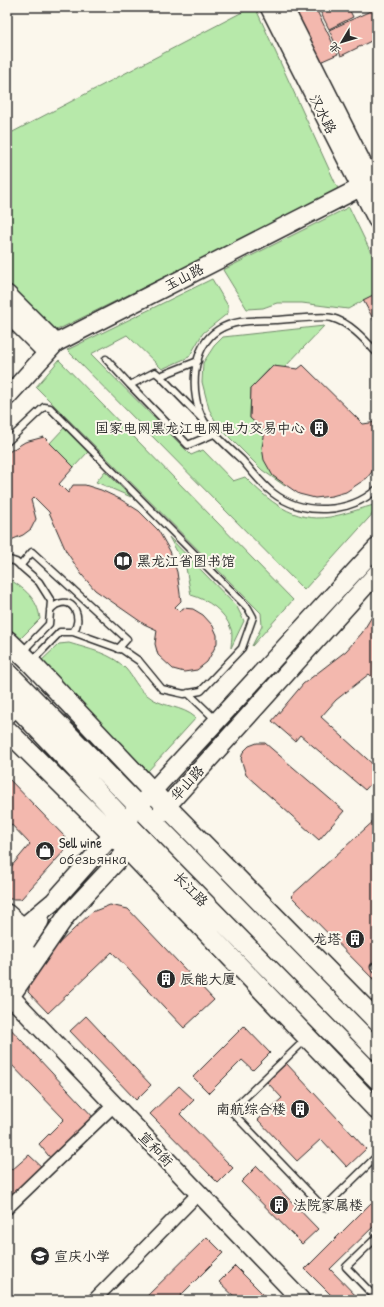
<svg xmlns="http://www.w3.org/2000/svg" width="384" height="1307" viewBox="0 0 384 1307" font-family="'Patrick Hand','LXGW WenKai TC',sans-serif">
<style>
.green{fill:#b7e9aa;stroke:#718a6a}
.building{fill:#f3b8ae;stroke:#2b2b2b}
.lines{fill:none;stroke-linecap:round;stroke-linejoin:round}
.lane-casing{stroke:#2b2b2b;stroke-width:9}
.street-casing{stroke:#2b2b2b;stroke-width:15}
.secondary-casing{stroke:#2b2b2b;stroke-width:20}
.primary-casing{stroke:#2b2b2b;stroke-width:22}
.lane{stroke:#fbf7ec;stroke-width:6}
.street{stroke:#fbf7ec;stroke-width:12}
.secondary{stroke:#fbf7ec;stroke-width:17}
.primary{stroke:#fbf7ec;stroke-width:19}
.labels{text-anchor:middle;stroke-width:4;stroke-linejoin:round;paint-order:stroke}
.street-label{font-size:14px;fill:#2b2b2b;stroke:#fbf7ec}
.poi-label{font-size:14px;fill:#2b2b2b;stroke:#fbf7ec;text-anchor:start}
</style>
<rect width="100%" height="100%" fill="#fbf7ec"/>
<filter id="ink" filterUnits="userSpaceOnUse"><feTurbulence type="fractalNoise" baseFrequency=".025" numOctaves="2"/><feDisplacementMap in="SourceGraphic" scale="8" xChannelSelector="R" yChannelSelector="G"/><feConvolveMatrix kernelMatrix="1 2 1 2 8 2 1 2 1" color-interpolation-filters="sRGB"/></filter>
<g filter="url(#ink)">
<path class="green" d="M252,7h3l84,184 -286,141 -46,-46v-151z
M349,207l28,58v28l-29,16 -46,-6h-25l-14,5 -16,1 -24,-39z
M212,279l16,27v7l-25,20 -14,24 -27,12 -35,-34 -36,19 100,101 12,-5 30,31 12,-4c23,23 48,46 85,40 16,-3 32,-9 47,-13v5l-73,81 -237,-240z
M324,326l-40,42 -12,-2 -21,22 -1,30 15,14c-4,25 1,38 20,54l-23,-16 -44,-44 -9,-17 -7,-27 1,-19 11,-17 9,-9z
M59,360l234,240 -41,46 10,-20 -1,-13 -225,-226z
M64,428l24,24 -14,15 -24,-24z
M105,471l26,26 -35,-15z
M169,537l68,70 7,14 -13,27c0,-5 2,-13 0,-19 -6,-18 -23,-29 -40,-34l-5,-27z
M7,578c17,10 31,21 33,41l-22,22 -11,-11z
M69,643c19,6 43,10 57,26 7,8 12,20 21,26 15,13 35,10 49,23l-48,53 -109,-108 20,-19z"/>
<path class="building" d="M293,7h22l23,47 -18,8z
M318,7h30l5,10 -24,12z
M377,8v30l-36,18 -12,-26z
M377,293v33l-14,-26z
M303,365l60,59 14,-2v43l-10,13 -21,14 -14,4 -17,2 -16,-4 -26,-18 -9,-16 -2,-13 3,-15 -15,-14 1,-30 22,-22 25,3z
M44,437l30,30 -15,17 9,9 5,-8h12l16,5 19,9 19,12 19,19 12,21 7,21 4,29 -6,6 5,5 3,-4 10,1 10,6 10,11 4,9v8l-5,10 -5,9 -10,8 -13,2 -11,-3 -15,-14 -3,-11 2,-14 -13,-6 -49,-34 -13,-15 -16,-24 -17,-39 -15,-15 -3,3 5,19 -5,10 -8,6 -12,5 -4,-2v-85l18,-11z
M377,608v73l-8,-7 -33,26 -15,17 56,51v9l-12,13 -65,-55 -5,6 -23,-20 31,-37 43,-33 16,-18z
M257,743h8l79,68 -25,29 -73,-65 -5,-16 2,-7 6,-6z
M7,777l60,62 -1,10 -45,50h-14v-33l3,2 20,-24 -23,-24z
M377,818v165l-86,-87z
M110,905l18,4 86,91 -30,28 -72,-76 -64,61 -20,-21 7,-26 57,-54z
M86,1016l65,69 -15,15 -66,-69z
M7,1025l89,95 -44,40 -13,-16 25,-25 -57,-59z
M244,1026l26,27 -17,17 -11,-10 -33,33 -16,-16z
M286,1063l80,86 -19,18 -26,-28 -24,22 -39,-41 24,-22 -15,-16z
M179,1086l15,14 -14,14 53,54 -15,15 -68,-69z
M29,1155l15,14 -37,35v-39l5,5z
M257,1166l61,63 -16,15 -61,-62z
M377,1197v26l-47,46 30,31h-24l-31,-31z
M207,1237l16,16 -47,47h-33z
M235,1266l34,34h-31l-19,-18z"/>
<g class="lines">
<defs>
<path id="lane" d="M377,353c-12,-13 -28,-31 -45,-35 -9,-3 -46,2 -58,2 -18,1 -39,-1 -56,10 -27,17 -29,65 -14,91 7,11 27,29 38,39 10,11 19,24 31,33 30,23 76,21 104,-4
M106,359l24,26 25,-13 5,4
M198,361l-38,15 43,44
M130,385l58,60 28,-12
M7,442l37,-35 6,1 198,200 5,9 -11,31 -41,43 -17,3 -22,-5 -23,-28 -16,-11 -50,-18h-13l-28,29
M7,559l9,3 23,20 12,19 -2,23 -27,28
M20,566l12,-14 95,87 -9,10
M50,610c2,-2 5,-5 8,-6 17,-7 25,16 15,28
M188,693l28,27
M377,964l-3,3 3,2
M306,1039l-75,72 93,97 53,-52
M377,1237l-31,30 31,32"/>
<path id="street" d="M7,719l11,-11
M7,1208l107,-103
M94,1300l105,-107"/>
<path id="secondary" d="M269,7l108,213
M284,7l93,185
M7,294l49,49
M7,313l40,40
M7,397l49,-54 321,-164
M158,816l219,-243
M7,913l16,14
M7,944l16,-17 31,-26 71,-80 252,-274
M9,962l15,-17 16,-24
M7,980l23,-25
M11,997l290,303
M7,1002l60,-87 70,-75"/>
<path id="primary" d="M7,640l24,23 135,143 211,215
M7,672l370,378
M7,696l133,141 237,242
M7,730l121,120 249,260"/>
</defs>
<use href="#lane" class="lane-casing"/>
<use href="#street" class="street-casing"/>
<use href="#secondary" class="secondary-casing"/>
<use href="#primary" class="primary-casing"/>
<use href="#lane" class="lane"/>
<use href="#street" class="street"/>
<use href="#secondary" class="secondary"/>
<use href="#primary" class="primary"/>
</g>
</g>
<defs>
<symbol id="building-disc" viewBox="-11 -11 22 22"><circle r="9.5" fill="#2b2b2b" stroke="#fbf7ec"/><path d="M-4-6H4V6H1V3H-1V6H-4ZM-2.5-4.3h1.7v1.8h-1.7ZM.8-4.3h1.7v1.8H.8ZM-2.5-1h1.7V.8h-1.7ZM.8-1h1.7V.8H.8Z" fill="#fff"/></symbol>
<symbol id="library-disc" viewBox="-11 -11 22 22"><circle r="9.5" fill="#2b2b2b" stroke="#fbf7ec"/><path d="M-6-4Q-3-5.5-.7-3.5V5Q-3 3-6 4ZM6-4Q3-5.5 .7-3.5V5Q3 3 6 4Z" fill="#fff"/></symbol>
<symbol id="shop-disc" viewBox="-11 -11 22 22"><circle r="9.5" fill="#2b2b2b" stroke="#fbf7ec"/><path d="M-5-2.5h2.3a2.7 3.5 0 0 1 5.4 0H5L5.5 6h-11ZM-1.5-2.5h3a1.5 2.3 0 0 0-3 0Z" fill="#fff"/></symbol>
<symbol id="school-disc" viewBox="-11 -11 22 22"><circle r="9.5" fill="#2b2b2b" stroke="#fbf7ec"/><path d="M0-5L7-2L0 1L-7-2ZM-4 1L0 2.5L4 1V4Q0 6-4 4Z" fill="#fff"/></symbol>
</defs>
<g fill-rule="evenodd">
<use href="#building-disc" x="308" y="417" width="22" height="22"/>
<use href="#library-disc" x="112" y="550" width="22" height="22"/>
<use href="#shop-disc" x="34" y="840" width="22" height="22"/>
<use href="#building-disc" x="344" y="928" width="22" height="22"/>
<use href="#building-disc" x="155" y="968" width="22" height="22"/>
<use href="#building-disc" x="289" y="1098" width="22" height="22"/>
<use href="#building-disc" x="268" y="1194" width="22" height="22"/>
<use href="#school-disc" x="29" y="1245" width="22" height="22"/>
</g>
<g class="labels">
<g class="street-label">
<text transform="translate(323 114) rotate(63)" y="5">汉水路</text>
<text transform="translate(184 277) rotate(-27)" y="5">玉山路</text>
<text transform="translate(187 783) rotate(-48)" y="5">华山路</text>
<text transform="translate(191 889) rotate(46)" y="5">长江路</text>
<text transform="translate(156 1149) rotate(46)" y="5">宣和街</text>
</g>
<g class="poi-label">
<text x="305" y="433" text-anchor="end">国家电网黑龙江电网电力交易中心</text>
<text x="137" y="566">黑龙江省图书馆</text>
<text x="59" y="848">Sell wine<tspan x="59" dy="16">обезьянка</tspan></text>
<text x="341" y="944" text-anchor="end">龙塔</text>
<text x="180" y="984">辰能大厦</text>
<text x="286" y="1114" text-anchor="end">南航综合楼</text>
<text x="293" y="1210">法院家属楼</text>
<text x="54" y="1261">宣庆小学</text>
</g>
</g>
<rect width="384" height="1307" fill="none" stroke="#fbf7ec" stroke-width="24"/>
<rect x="12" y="12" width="360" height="1283" fill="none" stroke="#2b2b2b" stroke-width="1.5" filter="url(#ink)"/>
<g transform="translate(342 42) rotate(232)" stroke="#fbf7ec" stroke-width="3" paint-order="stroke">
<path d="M0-3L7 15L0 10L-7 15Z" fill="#2b2b2b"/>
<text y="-6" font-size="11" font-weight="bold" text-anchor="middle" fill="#2b2b2b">北</text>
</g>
</svg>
